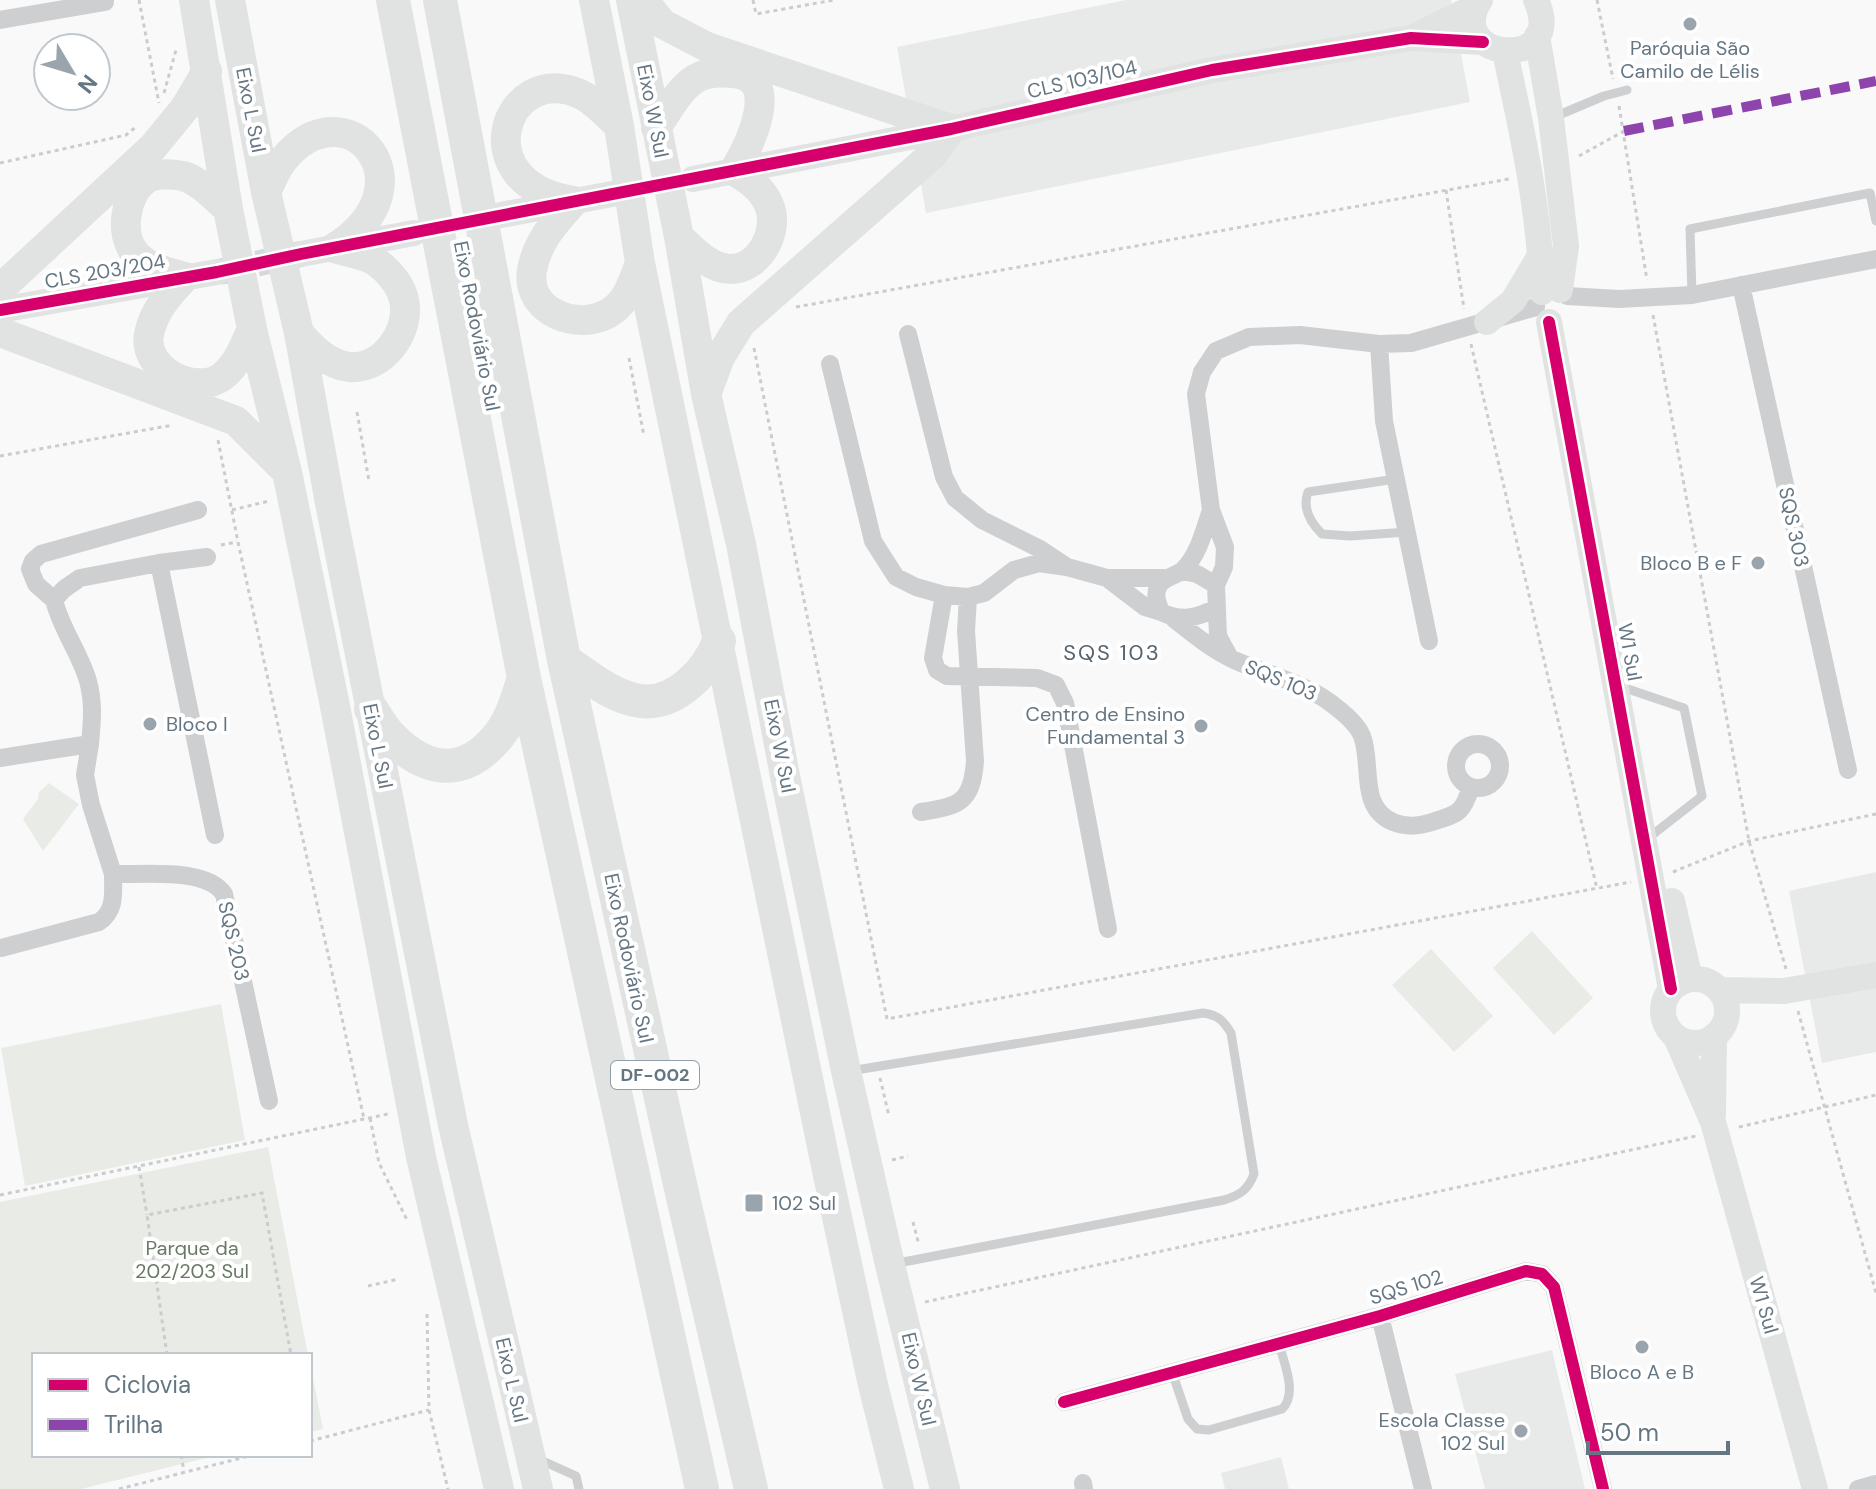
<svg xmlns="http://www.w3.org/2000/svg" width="1876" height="1489" viewBox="0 0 1876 1489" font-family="'DM Sans',sans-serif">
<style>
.built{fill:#e8e9e9}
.green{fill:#e8ebe6}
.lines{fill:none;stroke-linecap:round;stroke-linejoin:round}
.secondary-tunnel{stroke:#d4d8dc;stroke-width:26;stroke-dasharray:26 13;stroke-linecap:butt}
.path{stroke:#cbcccd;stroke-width:3;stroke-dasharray:4 4;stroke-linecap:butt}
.lane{stroke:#cecfd0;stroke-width:9}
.street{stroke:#cecfd0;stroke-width:18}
.secondary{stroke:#e1e2e2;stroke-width:26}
.primary{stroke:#e1e2e2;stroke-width:30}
.highway{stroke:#e1e2e2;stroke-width:34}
.quiet{stroke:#8e44ad;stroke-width:10;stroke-dasharray:20 10;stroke-linecap:butt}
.cycleway-casing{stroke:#fff;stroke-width:17}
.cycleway{stroke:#d6006c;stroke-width:12}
.poi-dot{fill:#99a4ac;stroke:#fff;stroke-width:3}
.labels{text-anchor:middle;stroke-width:8;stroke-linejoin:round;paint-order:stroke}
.shield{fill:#fff;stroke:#939fa8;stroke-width:2}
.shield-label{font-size:18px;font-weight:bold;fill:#657683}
.poi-label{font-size:20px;fill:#657683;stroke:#fff;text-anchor:end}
.street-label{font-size:20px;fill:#657683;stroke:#fff}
.park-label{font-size:20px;fill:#687a64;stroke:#fff}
.neighbourhood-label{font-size:22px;letter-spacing:2px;fill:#57646e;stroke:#fff}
</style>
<rect width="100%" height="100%" fill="#f9f9f9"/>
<path class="built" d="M1126,0h325l19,102 -544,111 -29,-166z
M1876,872v180l-54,11 -33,-172z
M1552,1350l33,139h-100l-30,-115z
M1281,1457l8,32h-64l-4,-16z"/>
<path class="green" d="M49,783l30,21 -36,47 -20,-32 15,-20 1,-7z
M1532,931l61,67 -39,37 -61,-67z
M1431,949l62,67 -39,36 -62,-67z
M221,1004l24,136 -220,46 -24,-138z
M268,1147l40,208h-274v100h184l-137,34h-81v-287z
M310,1363l13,66 -13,3z"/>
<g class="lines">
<path class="secondary-tunnel" d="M219,272l82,-18"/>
<path class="path" d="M139,0l20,103
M753,0l3,14 78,-14
M1597,0l16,79
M164,93l12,-43
M1619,106l28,174
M1579,156l45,-25
M0,163l126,-28 11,-9
M1446,190l18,119
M796,307l713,-128
M1653,315l96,526 37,128
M1471,344l126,545
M754,348l133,671 744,-137
M629,358l15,78
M357,412l12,69
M218,440l20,102 126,577
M0,456l173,-31
M232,510l37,-9
M221,545l16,-3
M1673,872l76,-31 127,-27
M1798,1011l78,282
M880,1078l9,38
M370,1118l9,45 29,59
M1739,1127l137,-32
M892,1160l16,-4
M139,1167l8,48
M0,1195l388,-81
M913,1222l6,23
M368,1286l31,-7
M925,1302l771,-166
M427,1314l2,96 19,79
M167,1355l-20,-140 115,-22 29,162
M310,1441l119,-31
M181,1455l3,16
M119,1489l134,-34"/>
<path class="lane" d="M1554,117l50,-21 23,-6
M1692,295l-2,-66 180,-36 6,28
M1396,479l-88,13c-6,16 3,31 14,42l28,2 57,-4
M1619,686l65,22 18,88 -55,43
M850,1071l353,-58c15,2 20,7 28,20l23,141c-6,16 -14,21 -30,26l-331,64
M1172,1372l16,47 9,10 12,1 73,-21c16,-15 2,-46 -3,-65
M536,1458l40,18 3,13"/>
<path class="street" d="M0,20l105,-18
M1741,285l107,485
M1567,296l52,3 73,-4 184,-36
M908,334l36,143 11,21 27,22 58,29 27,18 40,11h60
M830,364l43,177 23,36 20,10 28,8 24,2 16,-4 30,-23 25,-7 28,4
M1211,510c-7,21 -12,43 -27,59 -7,7 -21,8 -26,18 -4,9 0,17 3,25 20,10 36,6 55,-4
M159,563l56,272
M1182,571l15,3 19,11
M1107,578l38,29 16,5
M944,595l-11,63 4,12 10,6 90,2 19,7 9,18 43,226
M54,600l-18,-16 -6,-15 3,-8 8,-7 157,-44
M1174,619c19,15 37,30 60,41 27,12 71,24 94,41 11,8 29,22 34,35 11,29 -4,71 31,86 15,6 27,4 42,-1 24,-7 28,-9 36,-34
M1429,641l-45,-220 -5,-77 32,-1 125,-36
M1230,658l-12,-22 -2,-51 8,-18 1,-20 -14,-37 -15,-116 6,-22 14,-21 33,-14 51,-2 79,9
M90,744c2,-22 4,-41 -2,-63 -8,-28 -27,-52 -34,-81l10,-11 16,-11 79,-15 48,-6
M1456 766a22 22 0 1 1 44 0a22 22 0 1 1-44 0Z
M0,758l90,-14 -5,31 6,30 22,69c31,1 93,-7 111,20l45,207
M921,812c38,-6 51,-9 54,-51l-9,-130 2,-34
M1,948l98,-26c17,-12 14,-28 14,-48
M1380,1316l43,173
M1064,1402l316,-86 146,-45 16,3 12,13 49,202
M1083,1483l1,6
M1858,1489l18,-5"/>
<path class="secondary" d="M1480,0c-38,61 89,73 56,0
M1537,36l14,82 15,128 -6,44
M1414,37l62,-31
M1505,52c17,79 35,159 37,240
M693,179l258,-50 261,-59 199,-32 72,4
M496,216l116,-22
M301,254l113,-21
M0,310l217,-38
M1487,322l26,-21 28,-47
M1549,322l122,667
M1672,901l18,78
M1663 1011a32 32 0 1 1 64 0a32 32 0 1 1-64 0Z
M1720,990l64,1 92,-16
M1676,1037l37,85 102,367
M1713,1114l1,-78"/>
<path class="primary" d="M194,0l34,209 24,120 35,143 47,229 87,456 78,332
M230,0l36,192 33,141 31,170 123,622 85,364
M594,0l25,126 21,137 185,898 48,224 26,104
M631,0l48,237 27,157 35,150 44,232 61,295 44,194 55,224
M643,0l20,24 44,23 244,82 -18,25 -192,169 -21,34 -13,35
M656,128c12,-17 22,-38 39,-49 11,-7 25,-7 37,-6 53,3 16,75 2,98 15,9 28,17 35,34 11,25 -9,64 -39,64 -20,0 -38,-20 -51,-32
M266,192c6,-11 10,-24 18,-33 63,-76 151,26 50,89
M574,201c-111,-16 -70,-140 6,-107 15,7 27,21 39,32
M574,201c-18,20 -37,40 -42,69 -7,43 49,63 80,41 16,-11 21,-30 28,-48
M228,209c-13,-11 -28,-28 -45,-33 -11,-2 -28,-3 -37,3 -21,15 -27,55 -11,74 12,15 32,19 50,24 -16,17 -31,33 -36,57 -7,36 47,63 74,42 15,-12 21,-30 29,-47
M0,289l153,-142 32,-39 22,-37
M0,332l236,89 49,49
M299,333c13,15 28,31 50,34 34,3 62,-36 55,-67 -3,-15 -16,-30 -29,-39 -11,-7 -29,-9 -41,-13"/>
<path class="highway" d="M393,0l131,678 178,811
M440,0l124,660 118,533 69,296
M564,660c22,15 48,37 76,41 35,5 68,-30 79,-60
M371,709c7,10 13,22 22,30 34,33 69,38 102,1 16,-17 22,-41 29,-62"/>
<path class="quiet" d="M1624,131l252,-50"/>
<defs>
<path id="cycleway" d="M0,310l217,-38 84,-18 650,-125 261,-59 199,-32 72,4
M1549,322l122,667
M1064,1402l316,-86 146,-45 16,3 12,13 49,202"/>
</defs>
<use href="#cycleway" class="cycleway-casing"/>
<use href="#cycleway" class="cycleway"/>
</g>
<g class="poi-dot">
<circle cx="1690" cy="24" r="8"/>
<circle cx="1758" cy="563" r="8"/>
<circle cx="150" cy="724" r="8"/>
<circle cx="1201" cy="726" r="8"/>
<rect x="744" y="1193" width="20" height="20" rx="4"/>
<circle cx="1642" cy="1347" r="8"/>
<circle cx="1521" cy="1431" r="8"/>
</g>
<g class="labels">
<rect class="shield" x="611" y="1061" width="88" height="28" rx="6"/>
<g class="shield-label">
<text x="655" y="1081">DF-002</text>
</g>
<g class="poi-label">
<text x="1690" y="55" text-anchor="middle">Paróquia São<tspan x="1690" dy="23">Camilo de Lélis</tspan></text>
<text x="1742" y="570">Bloco B e F</text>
<text x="1185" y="721">Centro de Ensino<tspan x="1185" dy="23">Fundamental 3</tspan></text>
<text x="166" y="731" text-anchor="start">Bloco I</text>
<text x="772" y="1210" text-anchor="start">102 Sul</text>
<text x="1642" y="1379" text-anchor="middle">Bloco A e B</text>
<text x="1505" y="1427">Escola Classe<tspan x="1505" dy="23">102 Sul</tspan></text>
</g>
<g class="street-label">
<text transform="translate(1082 79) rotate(-13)" y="7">CLS 103/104</text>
<text transform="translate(251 110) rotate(79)" y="7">Eixo L Sul</text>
<text transform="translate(653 111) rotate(79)" y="7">Eixo W Sul</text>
<text transform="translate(105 271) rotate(-10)" y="7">CLS 203/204</text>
<text transform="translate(477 326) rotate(79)" y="7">Eixo Rodoviário Sul</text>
<text transform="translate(1794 527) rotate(78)" y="7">SQS 303</text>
<text transform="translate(1630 652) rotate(80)" y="7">W1 Sul</text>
<text transform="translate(1281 680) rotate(23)" y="7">SQS 103</text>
<text transform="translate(378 746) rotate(79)" y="7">Eixo L Sul</text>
<text transform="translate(780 746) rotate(79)" y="7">Eixo W Sul</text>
<text transform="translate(234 941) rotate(77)" y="7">SQS 203</text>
<text transform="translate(629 958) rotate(78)" y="7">Eixo Rodoviário Sul</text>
<text transform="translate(1406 1287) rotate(-17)" y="7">SQS 102</text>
<text transform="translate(1764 1305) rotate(74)" y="7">W1 Sul</text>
<text transform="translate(919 1379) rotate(77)" y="7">Eixo W Sul</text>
<text transform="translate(512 1380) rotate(77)" y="7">Eixo L Sul</text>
</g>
<g class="park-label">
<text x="192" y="1255">Parque da<tspan x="192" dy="23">202/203 Sul</tspan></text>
</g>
<g class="neighbourhood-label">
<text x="1112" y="660">SQS 103</text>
</g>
</g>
<rect x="32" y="1353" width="280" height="104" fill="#ffffff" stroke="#c1c8cd" stroke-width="2"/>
<rect x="48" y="1379" width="40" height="12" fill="#d6006c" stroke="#c1c8cd" stroke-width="2"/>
<text x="104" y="1393" font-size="24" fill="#657683">Ciclovia</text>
<rect x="48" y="1419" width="40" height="12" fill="#8e44ad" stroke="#c1c8cd" stroke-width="2"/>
<text x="104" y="1433" font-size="24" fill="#657683">Trilha</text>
<g transform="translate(72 72) rotate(128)"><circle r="38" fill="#ffffff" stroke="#c1c8cd" stroke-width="2"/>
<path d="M0-6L14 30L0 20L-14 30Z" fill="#99a4ac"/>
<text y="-12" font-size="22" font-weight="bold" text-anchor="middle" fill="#657683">N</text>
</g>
<path d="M1588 1441v12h140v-12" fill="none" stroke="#657683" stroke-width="4"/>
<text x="1600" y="1441" font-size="24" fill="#657683" stroke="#ffffff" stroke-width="6" paint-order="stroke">50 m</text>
</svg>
